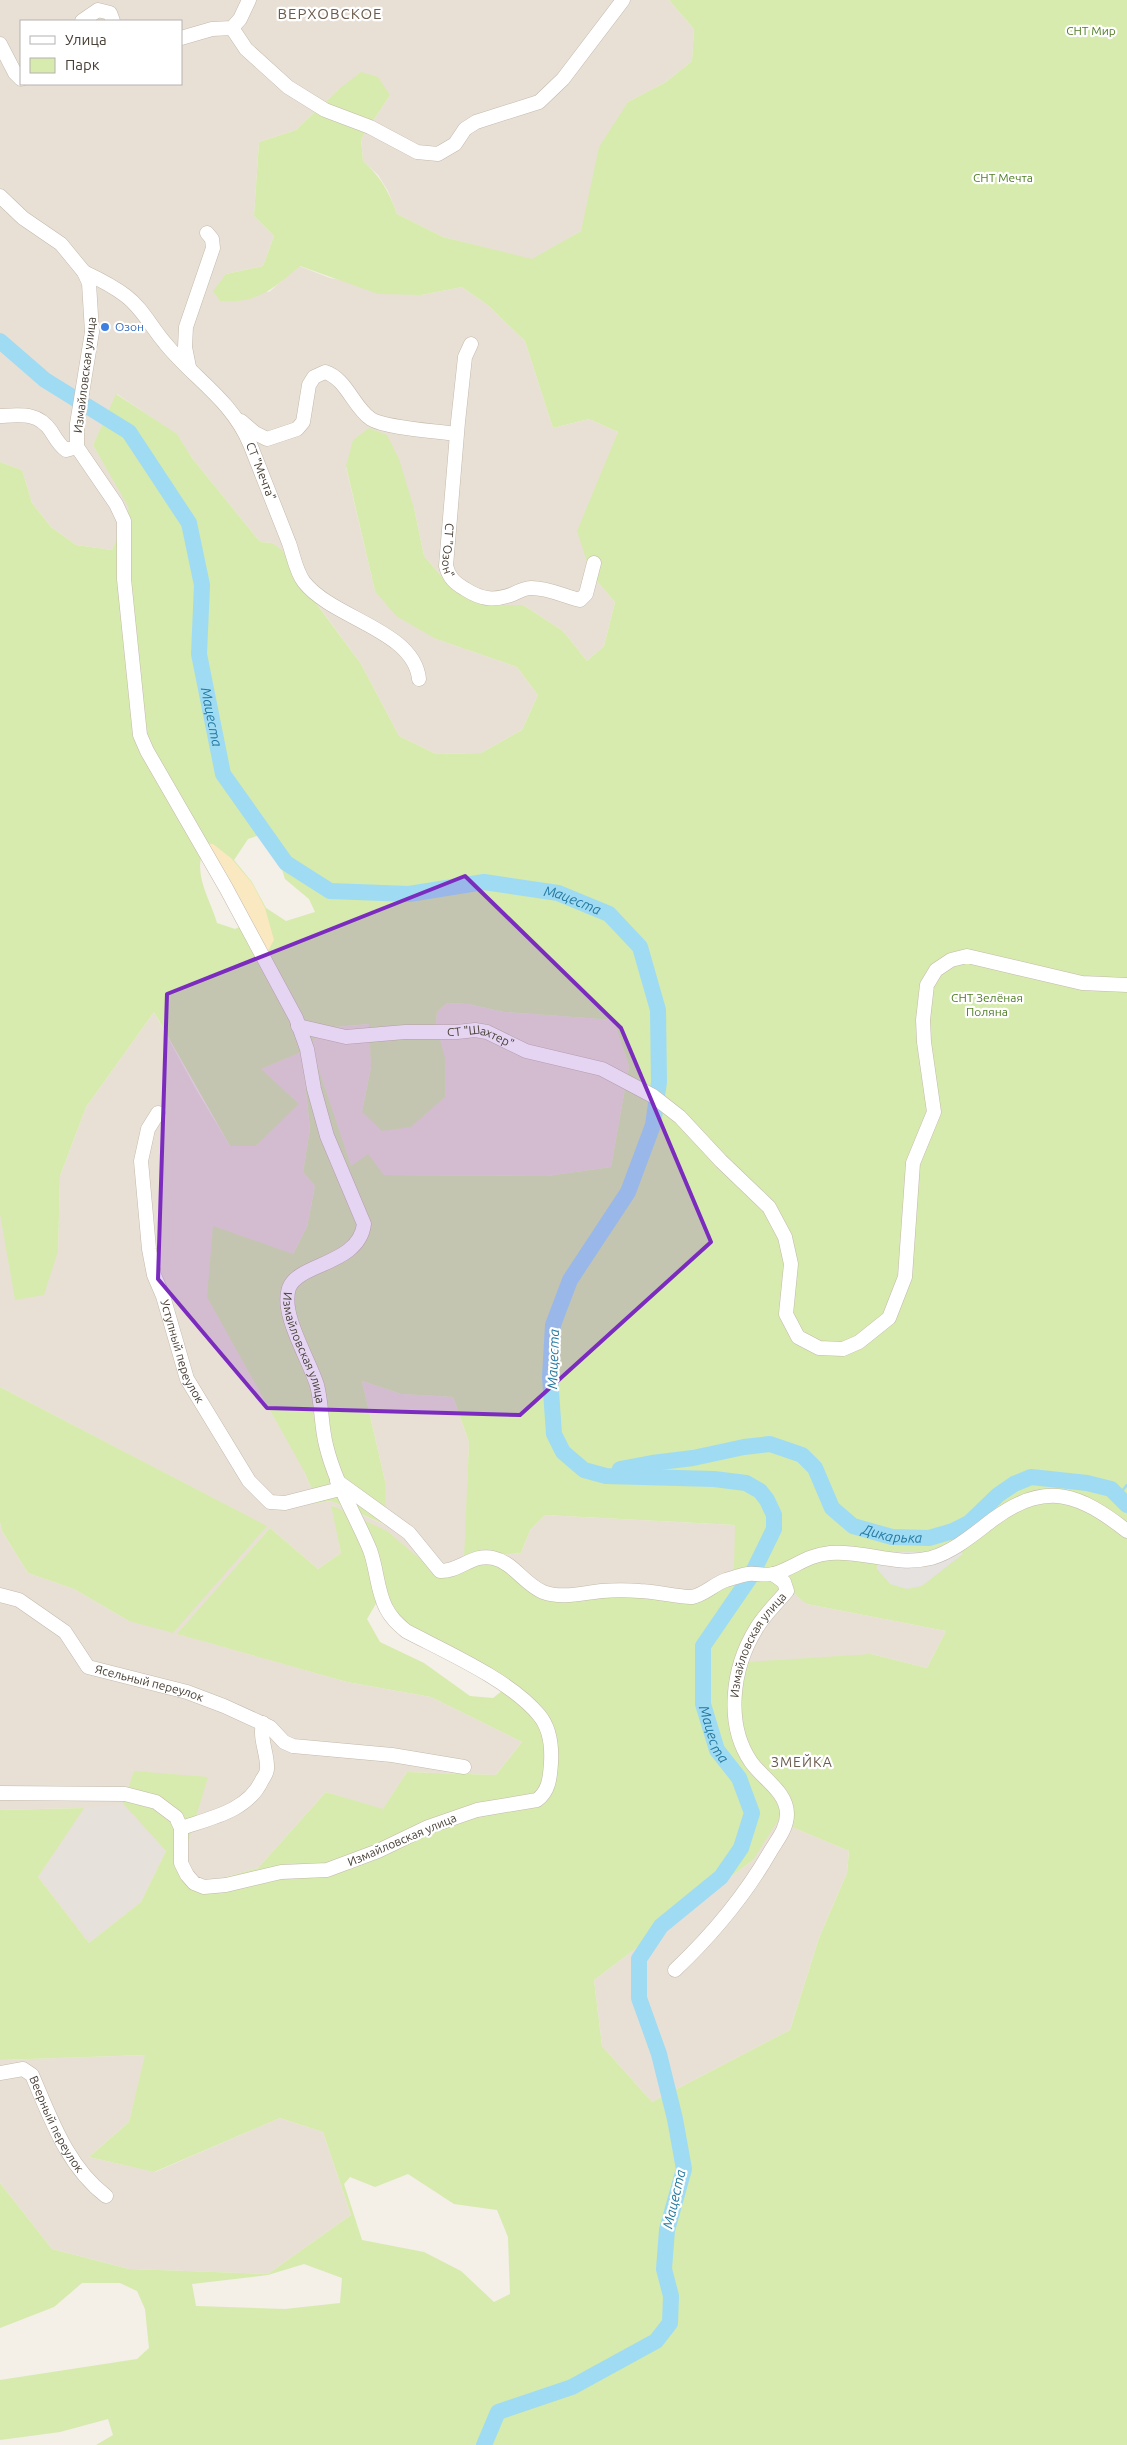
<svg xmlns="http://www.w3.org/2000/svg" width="1127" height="2445" viewBox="0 0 1127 2445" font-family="Ubuntu,sans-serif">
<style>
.residential{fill:#e9e0d5;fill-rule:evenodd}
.industrial{fill:#e7e1dc}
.green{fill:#d6ebad;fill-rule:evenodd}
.sand{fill:#fae8c1}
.parking{fill:#e5e2df}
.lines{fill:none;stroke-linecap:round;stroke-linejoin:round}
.stream{stroke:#a0dbf4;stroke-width:2.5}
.river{stroke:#a0dbf4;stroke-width:16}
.minor-casing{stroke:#c3b9ac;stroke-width:15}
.minor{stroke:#fff;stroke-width:14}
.marked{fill:#7b2cbf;fill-opacity:0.2;stroke:#7b2cbf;stroke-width:4;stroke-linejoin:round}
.shop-dot{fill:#3f7fe0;stroke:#fff;stroke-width:2}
.labels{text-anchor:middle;stroke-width:4.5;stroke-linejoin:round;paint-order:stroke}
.park-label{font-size:12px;fill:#507d25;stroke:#fff}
.shop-label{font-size:12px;fill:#366cbe;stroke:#fff;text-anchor:start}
.street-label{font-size:12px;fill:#483f35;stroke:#fff}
.water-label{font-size:14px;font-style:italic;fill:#257aa1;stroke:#fff}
.neighbourhood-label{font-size:14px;letter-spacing:1px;fill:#6b5b4c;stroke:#fff}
.quarter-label{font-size:15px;letter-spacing:1px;fill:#6b5b4c;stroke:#fff}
</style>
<rect width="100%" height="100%" fill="#f4efe7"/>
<path class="residential" d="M0,0h669l25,29 -2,32 -26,21 -38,20 -47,129 -49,29 -89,-23 -46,-23 -9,-23 -10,-16 -15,-14 -2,-22 29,-44 -51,-6 -43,41 -37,12 -5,74 20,20 -11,30 -37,8 43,18 30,-26 31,12 91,17 41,-8 27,19 36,35 28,87 36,-9 29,13 -11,29 -16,113 24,28 -11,44 -17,15 -24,-30 -40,-26h-35l-40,-21 -24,-28 -10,-48 -68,-41 29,124 61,48 81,28 21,28 -16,35 -41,23 -45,1 -37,-18 -38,-72 -89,-121 -12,-1 -68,-84 -15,-23 -60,-41 -24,51 37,63 -18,42 -36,-5 -25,-18 -19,-24 -10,-33 -22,-8zM21,21h160v63h-160z
M447,1003l21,1 36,8 111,8 14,46 -18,101 -64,9 -163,-1 -34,-9 -32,-98 -14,5 6,56 -7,43 12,14 -8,41 -14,27 11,217 14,32 13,-2 54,24v-44l-23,-100 39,13 52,3 16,45 -4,117 56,-6 9,-23 15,-15 190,10 72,79 139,27 -19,37 -56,-14 -118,105 38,41 1,27 57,24 -2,22 -28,65 -29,92 -138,72 -50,-56 -8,-66 159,-120 -3,-94 -45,-173 -151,2 -114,-18 -108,-72 9,48 -23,16 -48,-41 -92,106 169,48 84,15 91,45 -26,33 -89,-3 -24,38 -57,-18 -68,76 -46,13h-17l-10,-28 -39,-25 20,23 -25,51 -52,41 -51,-66 45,-69 -83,2v-288l2,9 26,42 46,16 55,32 137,-95 -266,-139v-173l58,37 2,-75 26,-69 68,-95 42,77 34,57h26l42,-42 -38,-35 44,-18 20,-23 46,-4 1,43 -9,45 74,-87 1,-13z
M146,2055l-17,67 -40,35 66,15 125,-54 43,14 28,83 -83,59 -139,-5 -77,-20 -52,-66v-123z"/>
<path class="industrial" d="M122,1804l43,47 -24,50 -51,41 -51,-65 46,-69z"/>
<path class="green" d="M669,0h458v2445h-1031l17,-10 -5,-16 -48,13 -60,8v-60l137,-21 12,-11 -4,-39 -8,-18 -17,-8h-38l-28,24 -54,21v-145l52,66 77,20 139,5 83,-59 -28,-83 -43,-14 -126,54 -65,-15 40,-35 16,-67 -145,5v-250l84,-2 -46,69 51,66 52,-41 25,-51 -43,-48 11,-32 74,6 -23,76 10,28h17l46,-13 68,-76 57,17 24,-37 89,3 26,-33 -91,-45 -84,-15 -170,-48 93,-106 48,41 23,-16 -10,-48 56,26 53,45 51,-16 41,29 173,4 40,-15 27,2 11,9 -30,39 -25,84 22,54 34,45 -31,49 -159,120 8,66 50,56 138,-72 29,-92 28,-65 2,-22 -57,-24 -1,-27 -38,-41 -16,-47 9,-50 125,-8 56,14 19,-37 -139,-27c-14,-9 -22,-25 -33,-37l-40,2 1,-44 -190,-10 -15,15 -9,23 -57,6 5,-117 -16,-45 -52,-3 -39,-13 23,100 1,44 -55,-24 -13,2 -14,-32 -97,-174 6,-71 80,28 14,-27 8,-41 -12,-14 7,-43 -6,-56 14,-6 33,99 17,-12 16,21 163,1 64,-9 18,-101 -15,-46 -110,-8 -36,-8 -21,-1 -10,9 -1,13 9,33v39l-34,30 -29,4 -20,-19 9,-45 -2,-43 -45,4 -20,23 -43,18 38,35 -43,42h-26l-76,-134 -68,95 -26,69 -2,75 -14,44 -29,5 -15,-86v-752l22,8 10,33 19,24 25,18 36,5 17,-42 -36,-63 23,-51 61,40 15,24 68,84 12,1 10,7 19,33 60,81 38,72 37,18 45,-1 41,-23 16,-35 -21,-28 -81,-28 -40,-23 -21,-25 -29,-125 7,-26 16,-12 18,7 12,24 15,49 10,48 24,28 40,21h35l40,26 24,30 17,-15 11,-44 -24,-28 -14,-43 41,-99 -29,-13 -36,9 -28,-87 -36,-35 -27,-19 -41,8 -43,-1 -78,-28c-27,23 -43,38 -80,35l-7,-10 13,-17 37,-8 11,-30 -20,-20 5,-74 37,-12 43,-41 22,-17 17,5 12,18 -29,44 2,22c18,16 26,31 34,53l46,23 89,22 49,-28 18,-84 29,-45 38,-20 26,-21 2,-32zM260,835l21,31 4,13 24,20 6,13 -29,9 -20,-13 -14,-26 -18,-22 14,-21zM203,852l41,73 -9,4 -18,-6c-6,-22 -24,-48 -14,-71zM381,1595l4,11 44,37 78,44 -14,11 -23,-2 -46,-33 -44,-21 -13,-23zM408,2174l46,30 43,6 11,27 2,57 -16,8 -33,-31 -37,-19 -62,-12 -18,-56 6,-7 25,10zM304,2264l38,14 -2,25 -55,6 -89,-3 -4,-22 76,-9z
M0,1387l267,139 -94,107 -44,-12 -55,-32 -46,-16 -26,-42 -2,-9z"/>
<path class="sand" d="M200,843l13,1 18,14 21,25 13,25 9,32 -10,18z"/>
<path class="parking" d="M955,1541l8,13 -41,32 -15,3 -17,-5 -13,-15v-12l3,-5h46z"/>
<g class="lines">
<path class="stream" d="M1118,1496l9,-11"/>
<g class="river">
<path id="s1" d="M0,341l45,39 84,52 60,91 13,62 -3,69 24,120 63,89 44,28 79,3 75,-12 74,11 51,21 31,33 18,63 1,72 -6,43 -25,67 -58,88 -17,45 -3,52 4,57 9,18 21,18 22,6 108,3 32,4 14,8 7,9 7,15v14l-23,47 -48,70v58l14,46 22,28 13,35 -11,35 -20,29 -60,49 -22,33v39l20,56 16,65 9,50 -17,61 -3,39 7,27 -1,27 -14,18 -84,46 -74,25 -14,33"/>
<path id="s2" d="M620,1469l32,-6 41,-5 51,-11 26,-3 32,11 13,13 17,40 21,18 39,11 37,1 24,-7 16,-8 29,-28 16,-11 17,-7 56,6 24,6 16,16"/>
</g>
<defs>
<g id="minor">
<path d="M82,21l16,-11 12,3 3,8"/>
<path d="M232,28l14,21 42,38 37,23 45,17 47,25 21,2 17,-10 10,-15 11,-7 63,-20 24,-23 60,-79"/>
<path d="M181,38l31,-9 20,-1 8,-9 9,-19"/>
<path d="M0,44l15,29 6,6"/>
<path id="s3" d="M0,196l23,22 38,26 23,28 5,11 3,49 -15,92v23l39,57 8,17v58l16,156 7,16 79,137 70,130 11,31 7,40 13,47 37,88c-5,41 -66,39 -75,64 -9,26 20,71 28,97 5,19 4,41 9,60 9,38 29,69 44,105 7,19 7,41 16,58 5,10 12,16 20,23 40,21 104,49 133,84 11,13 13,31 12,48 -1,15 -2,28 -14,37l-60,10 -49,17 -50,24 -51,19 -46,2 -55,13 -22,2 -10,-4 -7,-8 -6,-12v-35l-5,-11 -20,-15 -31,-8 -125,-1"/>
<path id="s4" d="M84,272c15,7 29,14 42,24 16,12 26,32 39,47 29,36 66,56 85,101 13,33 26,66 39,99 4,11 7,29 15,39 29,37 110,48 115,97"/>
<path id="s5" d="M471,344l-6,13 -7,65 -12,144c3,12 9,17 19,23 17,11 30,12 48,5 6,-3 12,-6 18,-6 18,0 32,8 49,12l6,-6 8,-31"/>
<path d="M189,367l-4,-20 1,-20 27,-79 -1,-9 -5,-6"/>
<path d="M0,416c21,-1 38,-4 51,15 5,8 8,14 15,19l11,-3"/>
<path d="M241,421l14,12 12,6 30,-10 6,-7 6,-37 5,-8 11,-5c22,7 28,35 46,47 14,9 67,12 85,15"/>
<path id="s6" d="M298,1026l48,11 59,-5h52l18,-2 12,2 39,19 76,18 51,27 27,21 41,44 48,46 16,30 6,27 -5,50 12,23 21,11 24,1 16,-7 30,-24 16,-41 8,-114 21,-51 -10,-70 -1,-22 4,-35 9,-15 15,-10 16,-4 115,27 45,2"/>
<path id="s7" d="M158,1113l-10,16 -7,32 8,88 5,26 9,21 24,83 62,102 21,21 15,1 55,-14"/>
<path d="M337,1481l72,52 31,38c19,1 33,-18 53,-13 20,4 31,26 50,34 19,7 39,1 59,-1 12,-1 25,-1 38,0 13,0 43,7 52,6 12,-2 22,-13 34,-17 7,-2 15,-5 22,-6 8,-1 18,2 26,0 20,-6 33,-19 56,-21 35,-3 66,14 101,5 24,-7 45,-26 64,-40 52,-38 86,-23 132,13"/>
<path id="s8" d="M0,1595l19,5 46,32 23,35 99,25 37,14 46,21 14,15 9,4 99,9 72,12"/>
<path d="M181,1828c30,-10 67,-17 81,-48 2,-3 5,-8 5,-11 1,-15 -8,-30 -4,-46"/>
<path id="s9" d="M675,1970c38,-36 69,-73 95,-118 7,-12 17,-23 17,-38 0,-22 -24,-35 -36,-52 -26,-38 -19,-94 5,-133 8,-14 21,-26 31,-38l-3,-9 -11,-8"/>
<path id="s10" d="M0,2073l23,-4 9,6c19,44 35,91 74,121"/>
</g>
</defs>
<use href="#minor" class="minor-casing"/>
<use href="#minor" class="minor"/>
</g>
<path class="marked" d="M465,876l156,152 90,214 -191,173 -253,-7 -109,-129 9,-285z"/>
<circle class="shop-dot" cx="105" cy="327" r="5"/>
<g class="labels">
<g class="park-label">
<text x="1091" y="35">СНТ Мир</text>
<text x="1003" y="182">СНТ Мечта</text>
<text x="987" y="1002">СНТ Зелёная<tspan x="987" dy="14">Поляна</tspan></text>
</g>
<g class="shop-label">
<text x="115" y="331">Озон</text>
</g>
<g class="street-label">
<text transform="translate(85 375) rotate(-83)" y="4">Измайловская улица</text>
<text dy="4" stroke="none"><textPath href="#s4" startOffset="272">СТ "Мечта"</textPath></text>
<text dy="4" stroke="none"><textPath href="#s5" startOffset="209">СТ "Озон"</textPath></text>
<text dy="4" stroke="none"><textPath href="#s6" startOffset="185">СТ "Шахтер"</textPath></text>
<text dy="4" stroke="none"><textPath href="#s3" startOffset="1301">Измайловская улица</textPath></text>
<text dy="4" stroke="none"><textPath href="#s7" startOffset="248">Уступный переулок</textPath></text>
<text dy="4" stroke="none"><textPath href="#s9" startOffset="385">Измайловская улица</textPath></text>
<text dy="4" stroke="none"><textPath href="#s8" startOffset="181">Ясельный переулок</textPath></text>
<text transform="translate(402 1840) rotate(-23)" y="4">Измайловская улица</text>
<text dy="4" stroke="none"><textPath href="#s10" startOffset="89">Веерный переулок</textPath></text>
</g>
<g class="water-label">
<text dy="5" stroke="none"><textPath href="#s1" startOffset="464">Мацеста</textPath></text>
<text dy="5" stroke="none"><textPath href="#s1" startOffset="929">Мацеста</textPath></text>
<text transform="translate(553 1359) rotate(-88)" y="5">Мацеста</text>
<text dy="5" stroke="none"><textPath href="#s2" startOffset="316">Дикарька</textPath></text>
<text dy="5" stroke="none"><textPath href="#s1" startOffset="2025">Мацеста</textPath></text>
<text transform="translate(674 2199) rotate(-77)" y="5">Мацеста</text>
</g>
<g class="neighbourhood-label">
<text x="802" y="1767">ЗМЕЙКА</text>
</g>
<g class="quarter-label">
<text x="330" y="19">ВЕРХОВСКОЕ</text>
</g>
</g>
<rect x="20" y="20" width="162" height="65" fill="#ffffff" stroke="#b6b2ae"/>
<rect x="30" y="36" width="25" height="8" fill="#ffffff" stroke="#b6b2ae"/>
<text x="65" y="45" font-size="15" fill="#483f35">Улица</text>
<rect x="30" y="58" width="25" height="15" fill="#d6ebad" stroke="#b6b2ae"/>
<text x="65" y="70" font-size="15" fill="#483f35">Парк</text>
</svg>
